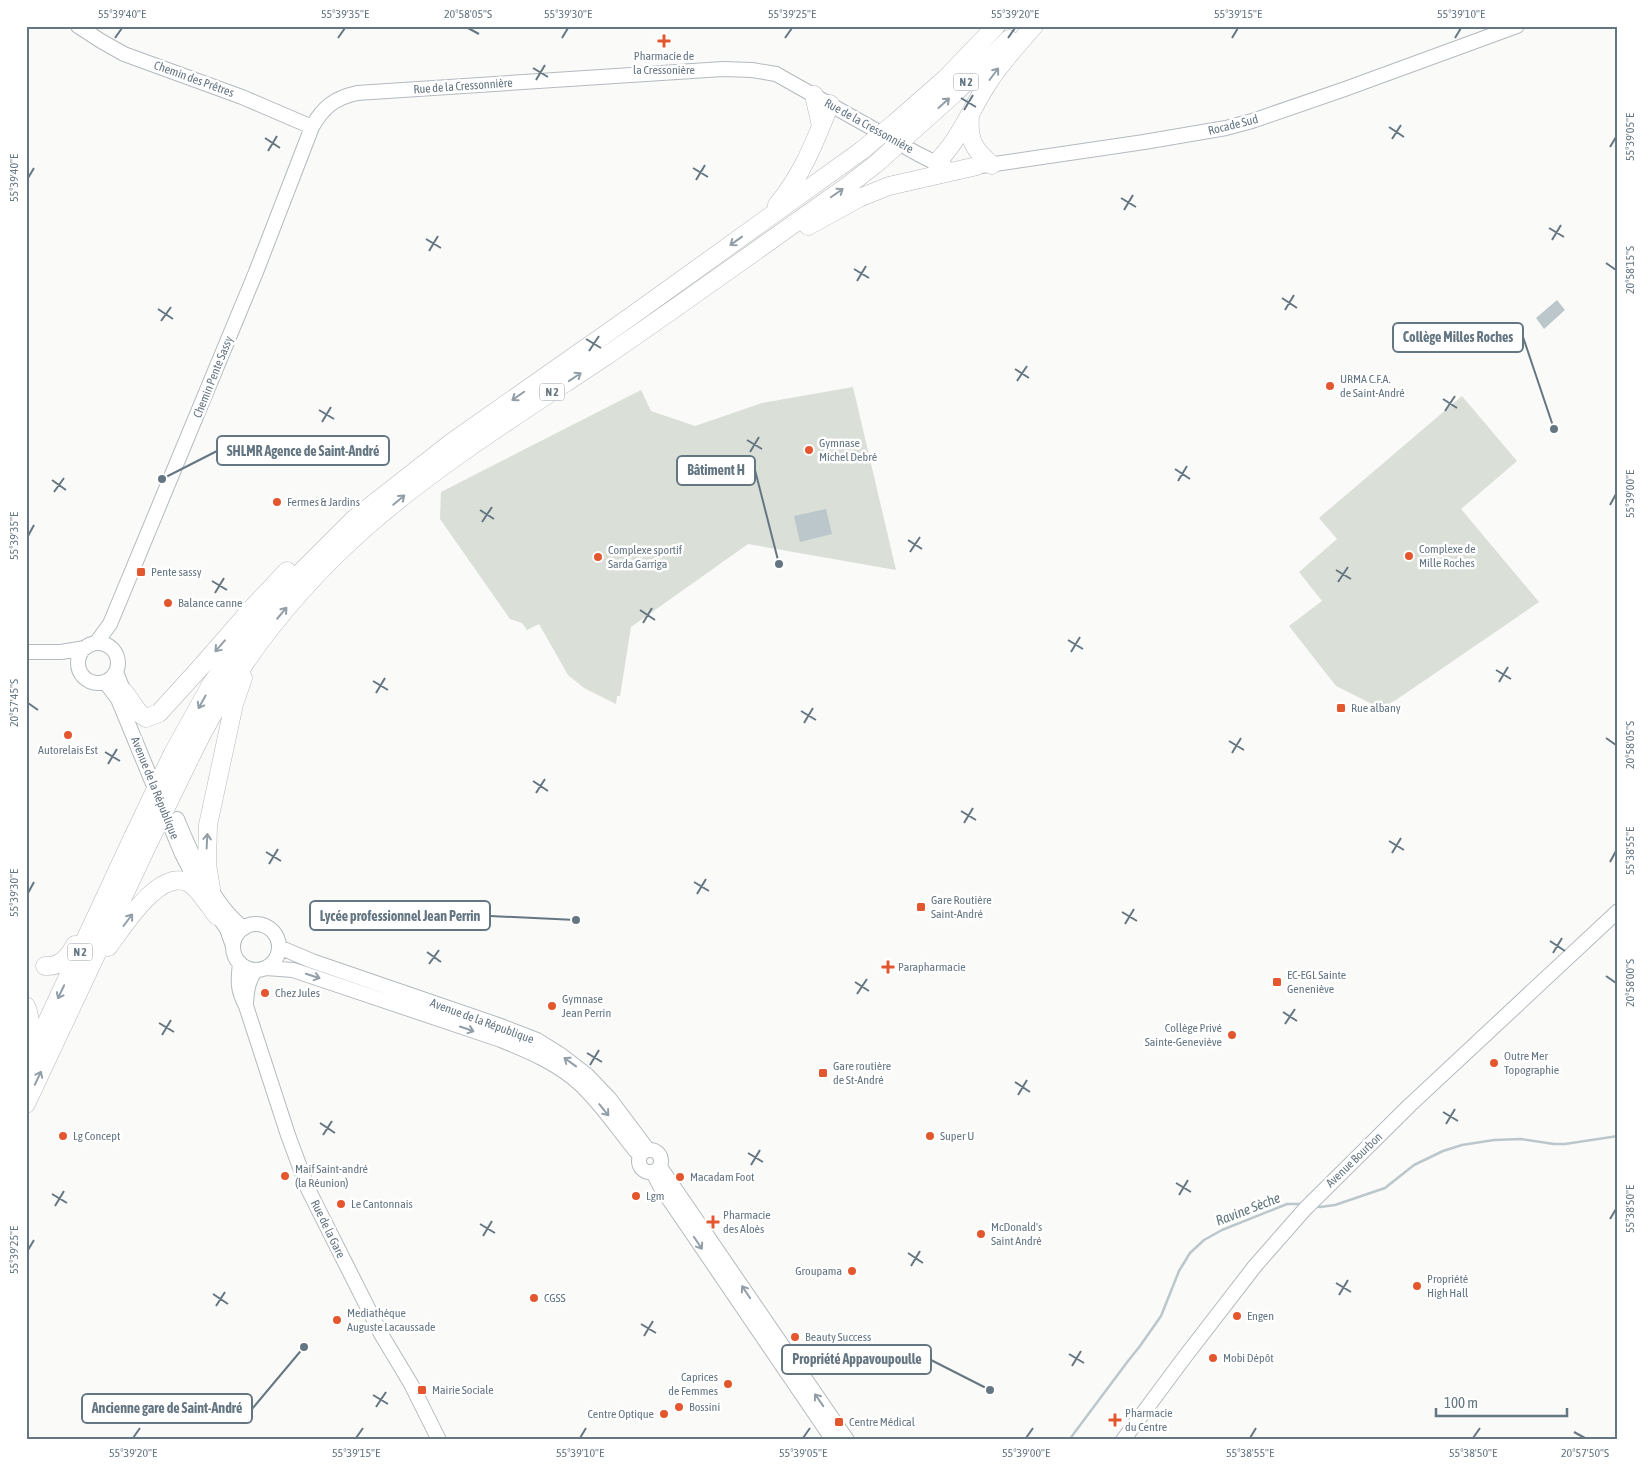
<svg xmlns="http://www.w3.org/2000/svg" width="1644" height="1466" viewBox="0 0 1644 1466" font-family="'Asap Condensed',sans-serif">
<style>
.green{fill:#dadfd7}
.water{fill:#bbc7cb}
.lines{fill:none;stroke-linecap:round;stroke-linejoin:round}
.stream{stroke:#bbc7cb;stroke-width:2.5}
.secondary-casing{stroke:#b3babf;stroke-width:16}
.highway-casing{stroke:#b4b9bd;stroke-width:19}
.secondary{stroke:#fff;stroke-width:14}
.highway{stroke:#fff;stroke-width:18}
.highway-bridge-casing{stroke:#b4b9bd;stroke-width:19;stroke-linecap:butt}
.highway-bridge{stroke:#fff;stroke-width:18}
.oneway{stroke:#939fa8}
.ticks{fill:none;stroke:#657683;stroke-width:2}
.poi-dot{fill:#e4572e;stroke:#fff;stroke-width:2}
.labels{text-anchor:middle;stroke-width:5;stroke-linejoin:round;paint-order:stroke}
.shield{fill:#fff;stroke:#939fa8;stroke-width:1}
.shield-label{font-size:11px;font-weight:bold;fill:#657683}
.poi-label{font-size:12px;fill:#657683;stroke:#fff;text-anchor:start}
.street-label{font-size:12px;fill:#657683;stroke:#fff}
.water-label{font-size:14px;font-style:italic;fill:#60757c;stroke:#fff}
.leader{fill:none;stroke:#657683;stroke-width:2}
.callout-dot{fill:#657683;stroke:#fff;stroke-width:2}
.callout{fill:#fff;stroke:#657683;stroke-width:2}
.callout-label{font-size:14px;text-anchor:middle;font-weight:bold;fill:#657683}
.neatline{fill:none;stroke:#657683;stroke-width:2}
.ticks-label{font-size:12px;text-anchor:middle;fill:#657683}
</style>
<rect width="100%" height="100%" fill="#fafaf8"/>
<path class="green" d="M853,387l43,183 -148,-26 -117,83 -11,69h-3l-1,8 -32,-16 -16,-13 -29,-51 -12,6 -5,-7 -12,-4 -70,-100 1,-27 200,-102 10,21 44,15 67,-23z
M1462,396l55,65 -56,48 78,93 -143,98 -8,4 -12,2 -40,-20 -47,-60 33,-25 -23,-29 38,-33 -18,-21z"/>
<path class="water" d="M1557,300l8,10 -21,19 -8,-11z
M826,509l6,25 -32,8 -6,-26z"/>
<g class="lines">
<path class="stream" d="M1314,1206l6,1 15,-2 50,-17 29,-23 29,-14 19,-6 32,-5 27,-1 33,5h11l53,-8
M1069,1440l59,-79 12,-15 21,-30 18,-45 11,-18 14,-13 18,-10 65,-26h17"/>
<defs>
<path id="secondary" d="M78,26l23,15 23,13 118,43 70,30
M981,166l163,-24 82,-14 26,-7 93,-32 172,-63
M96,643l14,-19 146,-352 56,-145c11,-20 23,-29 45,-34l366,-24 29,1 24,4 142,80 18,9 9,3
M78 663a20 20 0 1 1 40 0a20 20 0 1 1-40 0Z
M26,652h35l24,-4
M116,672l12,30
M105,682l13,17 64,155 21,40 24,35 6,17
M177,819c14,34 36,87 67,109
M233 947a23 23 0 1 1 46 0a23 23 0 1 1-46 0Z
M279,947l33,14 189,65 36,14 24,15 26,20 22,23 39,52
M240,963c-2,18 -3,26 6,43l42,129 20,54 73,145 30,50 28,56
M266,968l27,2 208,70c29,12 58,24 80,45 21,20 36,43 54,65l5,5
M246,1003c1,-13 2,-23 10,-33
M639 1161a11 11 0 1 1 22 0a11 11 0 1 1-22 0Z
M660,1167l187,273
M653,1172l7,14 173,254
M1123,1440l61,-82 71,-92 50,-57 105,-104 208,-194"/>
<path id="highway" d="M814,95l7,31
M970,116c-2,24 4,34 22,49
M896,122l49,-43 51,-53
M908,135l47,-42 54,-54
M936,163c24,-24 34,-52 52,-80 13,-20 30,-39 46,-57
M777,205c26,-31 38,-64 53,-101
M808,226l51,-28 30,-12 88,-20
M124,692c8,9 12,21 22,26l13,-5 40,-44 56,-64 32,-34
M173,753l39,-70 33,-46 50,-59 59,-59 98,-77 178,-125 231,-166
M189,760c42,-89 103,-167 176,-232 73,-64 157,-116 238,-170 82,-56 162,-114 243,-171l31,-24
M211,889l-4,-25 1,-39 26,-121 9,-26
M108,947c15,-19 51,-80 81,-64 9,5 21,24 28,33
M45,966c16,1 23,-9 30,-21
M26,1006c5,12 5,21 0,33
M26,1067l107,-230
M26,1104l122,-260"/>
</defs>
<use href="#secondary" class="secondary-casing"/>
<use href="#highway" class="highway-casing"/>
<use href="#secondary" class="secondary"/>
<use href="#highway" class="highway"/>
<defs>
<path id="highway-bridge" d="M861,151l35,-29
M877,163l31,-28
M133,837l40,-84
M148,844l41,-84"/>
</defs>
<use href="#highway-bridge" class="highway-bridge-casing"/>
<use href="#highway-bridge" class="highway-bridge"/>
</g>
<defs><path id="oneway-shaft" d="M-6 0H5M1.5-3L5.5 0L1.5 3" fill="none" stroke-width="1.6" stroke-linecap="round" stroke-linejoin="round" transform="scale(1.25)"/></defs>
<g class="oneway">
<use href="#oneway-shaft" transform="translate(994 74) rotate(-53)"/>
<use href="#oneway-shaft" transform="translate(944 103) rotate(-42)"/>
<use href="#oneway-shaft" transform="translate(837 193) rotate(-35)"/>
<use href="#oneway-shaft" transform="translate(736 241) rotate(144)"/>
<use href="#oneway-shaft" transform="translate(575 377) rotate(-34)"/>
<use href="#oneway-shaft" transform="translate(518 396) rotate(145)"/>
<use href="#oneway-shaft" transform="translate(399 500) rotate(-40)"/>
<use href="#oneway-shaft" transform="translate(282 613) rotate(-50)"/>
<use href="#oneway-shaft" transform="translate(220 646) rotate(131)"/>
<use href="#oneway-shaft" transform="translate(202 702) rotate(119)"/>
<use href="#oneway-shaft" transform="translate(207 841) rotate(-87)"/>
<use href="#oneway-shaft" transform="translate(128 920) rotate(-53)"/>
<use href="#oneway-shaft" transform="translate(313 976) rotate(18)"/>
<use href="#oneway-shaft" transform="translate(61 992) rotate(115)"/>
<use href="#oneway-shaft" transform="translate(467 1029) rotate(19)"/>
<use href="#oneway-shaft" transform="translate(570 1062) rotate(-144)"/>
<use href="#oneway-shaft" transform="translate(38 1078) rotate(-65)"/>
<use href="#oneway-shaft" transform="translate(604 1110) rotate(51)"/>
<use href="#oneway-shaft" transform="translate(698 1243) rotate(56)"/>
<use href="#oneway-shaft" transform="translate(746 1292) rotate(-124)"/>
<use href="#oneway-shaft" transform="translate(819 1400) rotate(-125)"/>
</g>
<path class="ticks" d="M468,28l11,6M115,38l7,-10M338,38l7,-10M562,38l6,-10M785,38l7,-10M1008,38l7,-10M1232,38l6,-10M1455,38l6,-10M533,68l15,9M536,80l9,-15M961,98l15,9M964,110l9,-15M1389,127l15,10M265,138l15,10M1392,139l9,-14M1610,147l6,-10M268,151l9,-15M693,168l15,9M28,178l6,-10M696,180l9,-15M1121,198l15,9M1124,210l9,-15M1549,228l15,9M426,239l15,9M1552,240l9,-15M429,251l9,-15M1606,263l10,7M854,269l15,9M857,281l9,-15M1282,298l15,10M158,309l15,10M1285,310l9,-15M161,321l10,-14M586,339l15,9M589,351l10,-15M1015,369l14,9M1017,381l10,-15M1443,399l14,9M319,410l15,9M1445,411l10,-15M322,422l9,-15M747,440l15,9M750,452l9,-15M1175,469l15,10M52,480l14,10M1178,481l9,-15M54,492l10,-14M1610,505l6,-11M480,510l14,9M482,522l10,-15M28,536l6,-11M908,540l14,9M910,552l10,-15M1336,570l15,9M212,581l15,9M1338,582l10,-15M215,593l9,-15M640,610l15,10M643,623l9,-15M1068,640l15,9M1071,652l9,-15M1496,670l15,9M373,681l15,9M1499,682l9,-15M376,693l9,-15M28,703l10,7M801,711l15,9M804,723l9,-15M1606,738l10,7M1229,741l15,9M105,752l15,9M1232,753l9,-15M108,764l9,-15M533,781l15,10M536,793l9,-14M961,811l15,9M964,823l9,-15M1389,841l15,9M266,852l15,9M1392,853l9,-15M1610,862l6,-11M269,864l9,-15M694,882l15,9M28,893l6,-11M697,894l9,-15M1122,912l15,9M1125,924l9,-15M1550,941l15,10M427,952l14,10M1553,953l9,-15M429,964l10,-14M1606,976l10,7M855,982l14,9M857,994l10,-15M1283,1012l14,9M159,1023l15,9M1285,1024l10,-15M162,1035l9,-15M587,1053l15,9M590,1065l9,-15M1015,1082l15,10M1018,1095l9,-15M1443,1112l15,9M320,1123l15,10M1446,1124l9,-15M323,1135l9,-14M748,1153l15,9M751,1165l9,-15M1176,1183l15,9M52,1194l15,9M1179,1195l9,-15M55,1206l9,-15M1610,1219l6,-10M480,1224l15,9M483,1236l9,-15M28,1250l6,-10M908,1253l15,10M911,1266l9,-15M1336,1283l15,9M213,1294l15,10M1339,1295l9,-15M216,1306l9,-14M641,1324l15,9M644,1336l9,-15M1069,1354l15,9M1072,1366l9,-15M373,1395l15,9M376,1407l10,-15M1574,1432l11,6M133,1438l7,-10M356,1438l7,-10M580,1438l6,-10M803,1438l7,-10M1026,1438l7,-10M1250,1438l6,-10M1473,1438l7,-10"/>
<g class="poi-dot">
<path d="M661.5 33.5h5v5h5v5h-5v5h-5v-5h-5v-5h5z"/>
<circle cx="1330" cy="386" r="5"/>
<circle cx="809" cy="450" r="5"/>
<circle cx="277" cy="502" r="5"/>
<circle cx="1409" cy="556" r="5"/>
<circle cx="598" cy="557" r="5"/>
<rect x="136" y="567" width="10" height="10" rx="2.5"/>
<circle cx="168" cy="603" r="5"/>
<rect x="1336" y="703" width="10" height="10" rx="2.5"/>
<circle cx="68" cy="735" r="5"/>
<rect x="916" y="902" width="10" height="10" rx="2.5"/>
<path d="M885.5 959.5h5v5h5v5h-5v5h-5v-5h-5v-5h5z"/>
<rect x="1272" y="977" width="10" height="10" rx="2.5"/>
<circle cx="265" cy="993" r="5"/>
<circle cx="552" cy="1006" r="5"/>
<circle cx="1232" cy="1035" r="5"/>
<circle cx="1494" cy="1063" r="5"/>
<rect x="818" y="1068" width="10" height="10" rx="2.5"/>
<circle cx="63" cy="1136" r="5"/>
<circle cx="930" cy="1136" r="5"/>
<circle cx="285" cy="1176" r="5"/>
<circle cx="680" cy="1177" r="5"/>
<circle cx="636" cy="1196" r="5"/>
<circle cx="341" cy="1204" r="5"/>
<path d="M710.5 1214.5h5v5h5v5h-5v5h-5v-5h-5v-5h5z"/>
<circle cx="981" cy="1234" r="5"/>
<circle cx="852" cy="1271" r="5"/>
<circle cx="1417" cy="1286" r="5"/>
<circle cx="534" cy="1298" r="5"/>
<circle cx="1237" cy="1316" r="5"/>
<circle cx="337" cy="1320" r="5"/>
<circle cx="795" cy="1337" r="5"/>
<circle cx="1213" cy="1358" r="5"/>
<circle cx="728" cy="1384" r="5"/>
<rect x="417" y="1385" width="10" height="10" rx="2.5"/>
<circle cx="679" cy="1407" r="5"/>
<circle cx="664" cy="1414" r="5"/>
<path d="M1112.5 1412.5h5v5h5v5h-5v5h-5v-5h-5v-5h5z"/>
<rect x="834" y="1417" width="10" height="10" rx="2.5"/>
</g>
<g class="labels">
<g class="shield">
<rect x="953.5" y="73.5" width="25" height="17" rx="4"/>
<rect x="539.5" y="383.5" width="25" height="17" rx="4"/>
<rect x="67.5" y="943.5" width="25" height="17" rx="4"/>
</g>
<g class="shield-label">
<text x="966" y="86">N 2</text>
<text x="552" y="396">N 2</text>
<text x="80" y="956">N 2</text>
</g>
<g class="poi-label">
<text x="664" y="60" text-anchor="middle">Pharmacie de<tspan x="664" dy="14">la Cressonière</tspan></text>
<text x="1340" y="383">URMA C.F.A.<tspan x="1340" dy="14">de Saint-André</tspan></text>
<text x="819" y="447">Gymnase<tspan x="819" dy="14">Michel Debré</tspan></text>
<text x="287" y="506">Fermes &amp; Jardins</text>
<text x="1419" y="553">Complexe de<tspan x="1419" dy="14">Mille Roches</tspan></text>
<text x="608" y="554">Complexe sportif<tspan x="608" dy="14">Sarda Garriga</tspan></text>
<text x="151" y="576">Pente sassy</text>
<text x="178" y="607">Balance canne</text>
<text x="1351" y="712">Rue albany</text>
<text x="68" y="754" text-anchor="middle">Autorelais Est</text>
<text x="931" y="904">Gare Routière<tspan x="931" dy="14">Saint-André</tspan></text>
<text x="898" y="971">Parapharmacie</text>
<text x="1287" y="979">EC-EGL Sainte<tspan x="1287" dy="14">Geneniève</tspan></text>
<text x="275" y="997">Chez Jules</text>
<text x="562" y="1003">Gymnase<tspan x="562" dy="14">Jean Perrin</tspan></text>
<text x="1222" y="1032" text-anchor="end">Collège Privé<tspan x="1222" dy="14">Sainte-Geneviève</tspan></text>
<text x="1504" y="1060">Outre Mer<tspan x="1504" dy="14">Topographie</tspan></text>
<text x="833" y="1070">Gare routière<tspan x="833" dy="14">de St-André</tspan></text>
<text x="73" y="1140">Lg Concept</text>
<text x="940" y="1140">Super U</text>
<text x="295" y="1173">Maif Saint-andré<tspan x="295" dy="14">(la Réunion)</tspan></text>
<text x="690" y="1181">Macadam Foot</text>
<text x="646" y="1200">Lgm</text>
<text x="351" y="1208">Le Cantonnais</text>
<text x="723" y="1219">Pharmacie<tspan x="723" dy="14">des Aloès</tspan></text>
<text x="991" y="1231">McDonald's<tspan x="991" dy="14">Saint André</tspan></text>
<text x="842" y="1275" text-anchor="end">Groupama</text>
<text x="1427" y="1283">Propriété<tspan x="1427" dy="14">High Hall</tspan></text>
<text x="544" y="1302">CGSS</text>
<text x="347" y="1317">Mediathèque<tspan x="347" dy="14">Auguste Lacaussade</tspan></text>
<text x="1247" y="1320">Engen</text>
<text x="805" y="1341">Beauty Success</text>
<text x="1223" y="1362">Mobi Dépôt</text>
<text x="718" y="1381" text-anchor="end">Caprices<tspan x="718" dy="14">de Femmes</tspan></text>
<text x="432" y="1394">Mairie Sociale</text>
<text x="689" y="1411">Bossini</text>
<text x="1125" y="1417">Pharmacie<tspan x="1125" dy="14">du Centre</tspan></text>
<text x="654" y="1418" text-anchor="end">Centre Optique</text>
<text x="849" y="1426">Centre Médical</text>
</g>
<g class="street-label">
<text transform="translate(194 79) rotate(20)" y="4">Chemin des Prêtres</text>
<text transform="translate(463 86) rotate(-4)" y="4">Rue de la Cressonnière</text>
<text transform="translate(1233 125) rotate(-14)" y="4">Rocade Sud</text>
<text transform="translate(869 126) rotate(29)" y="4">Rue de la Cressonnière</text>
<text transform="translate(213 377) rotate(-68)" y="4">Chemin Pente Sassy</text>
<text transform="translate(155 788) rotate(68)" y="4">Avenue de la République</text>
<text transform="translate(482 1021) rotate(20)" y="4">Avenue de la République</text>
<text transform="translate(1354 1160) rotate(-44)" y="4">Avenue Bourbon</text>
<text transform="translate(328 1229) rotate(64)" y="4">Rue de la Gare</text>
</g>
<g class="water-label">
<text transform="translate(1248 1209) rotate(-21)" y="5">Ravine Sèche</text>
</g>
</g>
<path class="leader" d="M1554 429L1523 337M162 479L217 451M779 564L755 470M576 920L490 916M990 1390L931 1360M304 1347L252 1409"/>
<g class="callout-dot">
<circle cx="1554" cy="429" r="5"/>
<circle cx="162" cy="479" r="5"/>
<circle cx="779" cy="564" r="5"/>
<circle cx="576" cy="920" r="5"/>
<circle cx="990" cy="1390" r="5"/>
<circle cx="304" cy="1347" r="5"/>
</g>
<g class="callout">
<rect x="1393" y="323" width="130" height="29" rx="5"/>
<rect x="217" y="436" width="172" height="29" rx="5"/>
<rect x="677" y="456" width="78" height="29" rx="5"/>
<rect x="310" y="901" width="180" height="29" rx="5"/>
<rect x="782" y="1345" width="149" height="29" rx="5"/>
<rect x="82" y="1394" width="170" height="29" rx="5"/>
</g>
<g class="callout-label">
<text x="1458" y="342">Collège Milles Roches</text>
<text x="303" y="456">SHLMR Agence de Saint-André</text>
<text x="716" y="475">Bâtiment H</text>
<text x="400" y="921">Lycée professionnel Jean Perrin</text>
<text x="857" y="1364">Propriété Appavoupoulle</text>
<text x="167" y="1413">Ancienne gare de Saint-André</text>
</g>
<rect width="1644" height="1466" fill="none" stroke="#ffffff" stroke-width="55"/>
<path d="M1436 1408v8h131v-8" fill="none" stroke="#657683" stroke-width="2.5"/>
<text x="1444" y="1408" font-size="15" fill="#657683" stroke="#ffffff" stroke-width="4" paint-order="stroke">100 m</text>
<rect x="28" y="28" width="1588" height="1410" class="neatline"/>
<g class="ticks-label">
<text x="122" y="18">55°39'40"E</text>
<text x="345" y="18">55°39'35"E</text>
<text x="468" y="18">20°58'05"S</text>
<text x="568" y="18">55°39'30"E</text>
<text x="792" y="18">55°39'25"E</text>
<text x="1015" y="18">55°39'20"E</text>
<text x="1238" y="18">55°39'15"E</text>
<text x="1461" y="18">55°39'10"E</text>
<text transform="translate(1630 137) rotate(-90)" y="4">55°39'05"E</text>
<text transform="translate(14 178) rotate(-90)" y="4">55°39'40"E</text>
<text transform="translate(1630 270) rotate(-90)" y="4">20°58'15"S</text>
<text transform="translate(1630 494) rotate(-90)" y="4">55°39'00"E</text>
<text transform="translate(14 536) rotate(-90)" y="4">55°39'35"E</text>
<text transform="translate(14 703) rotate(-90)" y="4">20°57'45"S</text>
<text transform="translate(1630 745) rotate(-90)" y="4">20°58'05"S</text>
<text transform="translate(1630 851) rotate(-90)" y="4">55°38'55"E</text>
<text transform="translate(14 893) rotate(-90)" y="4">55°39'30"E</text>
<text transform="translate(1630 983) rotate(-90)" y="4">20°58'00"S</text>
<text transform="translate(1630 1209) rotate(-90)" y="4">55°38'50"E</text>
<text transform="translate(14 1250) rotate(-90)" y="4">55°39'25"E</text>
<text x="133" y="1457">55°39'20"E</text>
<text x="356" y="1457">55°39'15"E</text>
<text x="580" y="1457">55°39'10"E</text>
<text x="803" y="1457">55°39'05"E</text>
<text x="1026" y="1457">55°39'00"E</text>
<text x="1250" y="1457">55°38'55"E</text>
<text x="1473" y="1457">55°38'50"E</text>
<text x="1585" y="1457">20°57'50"S</text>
</g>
</svg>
